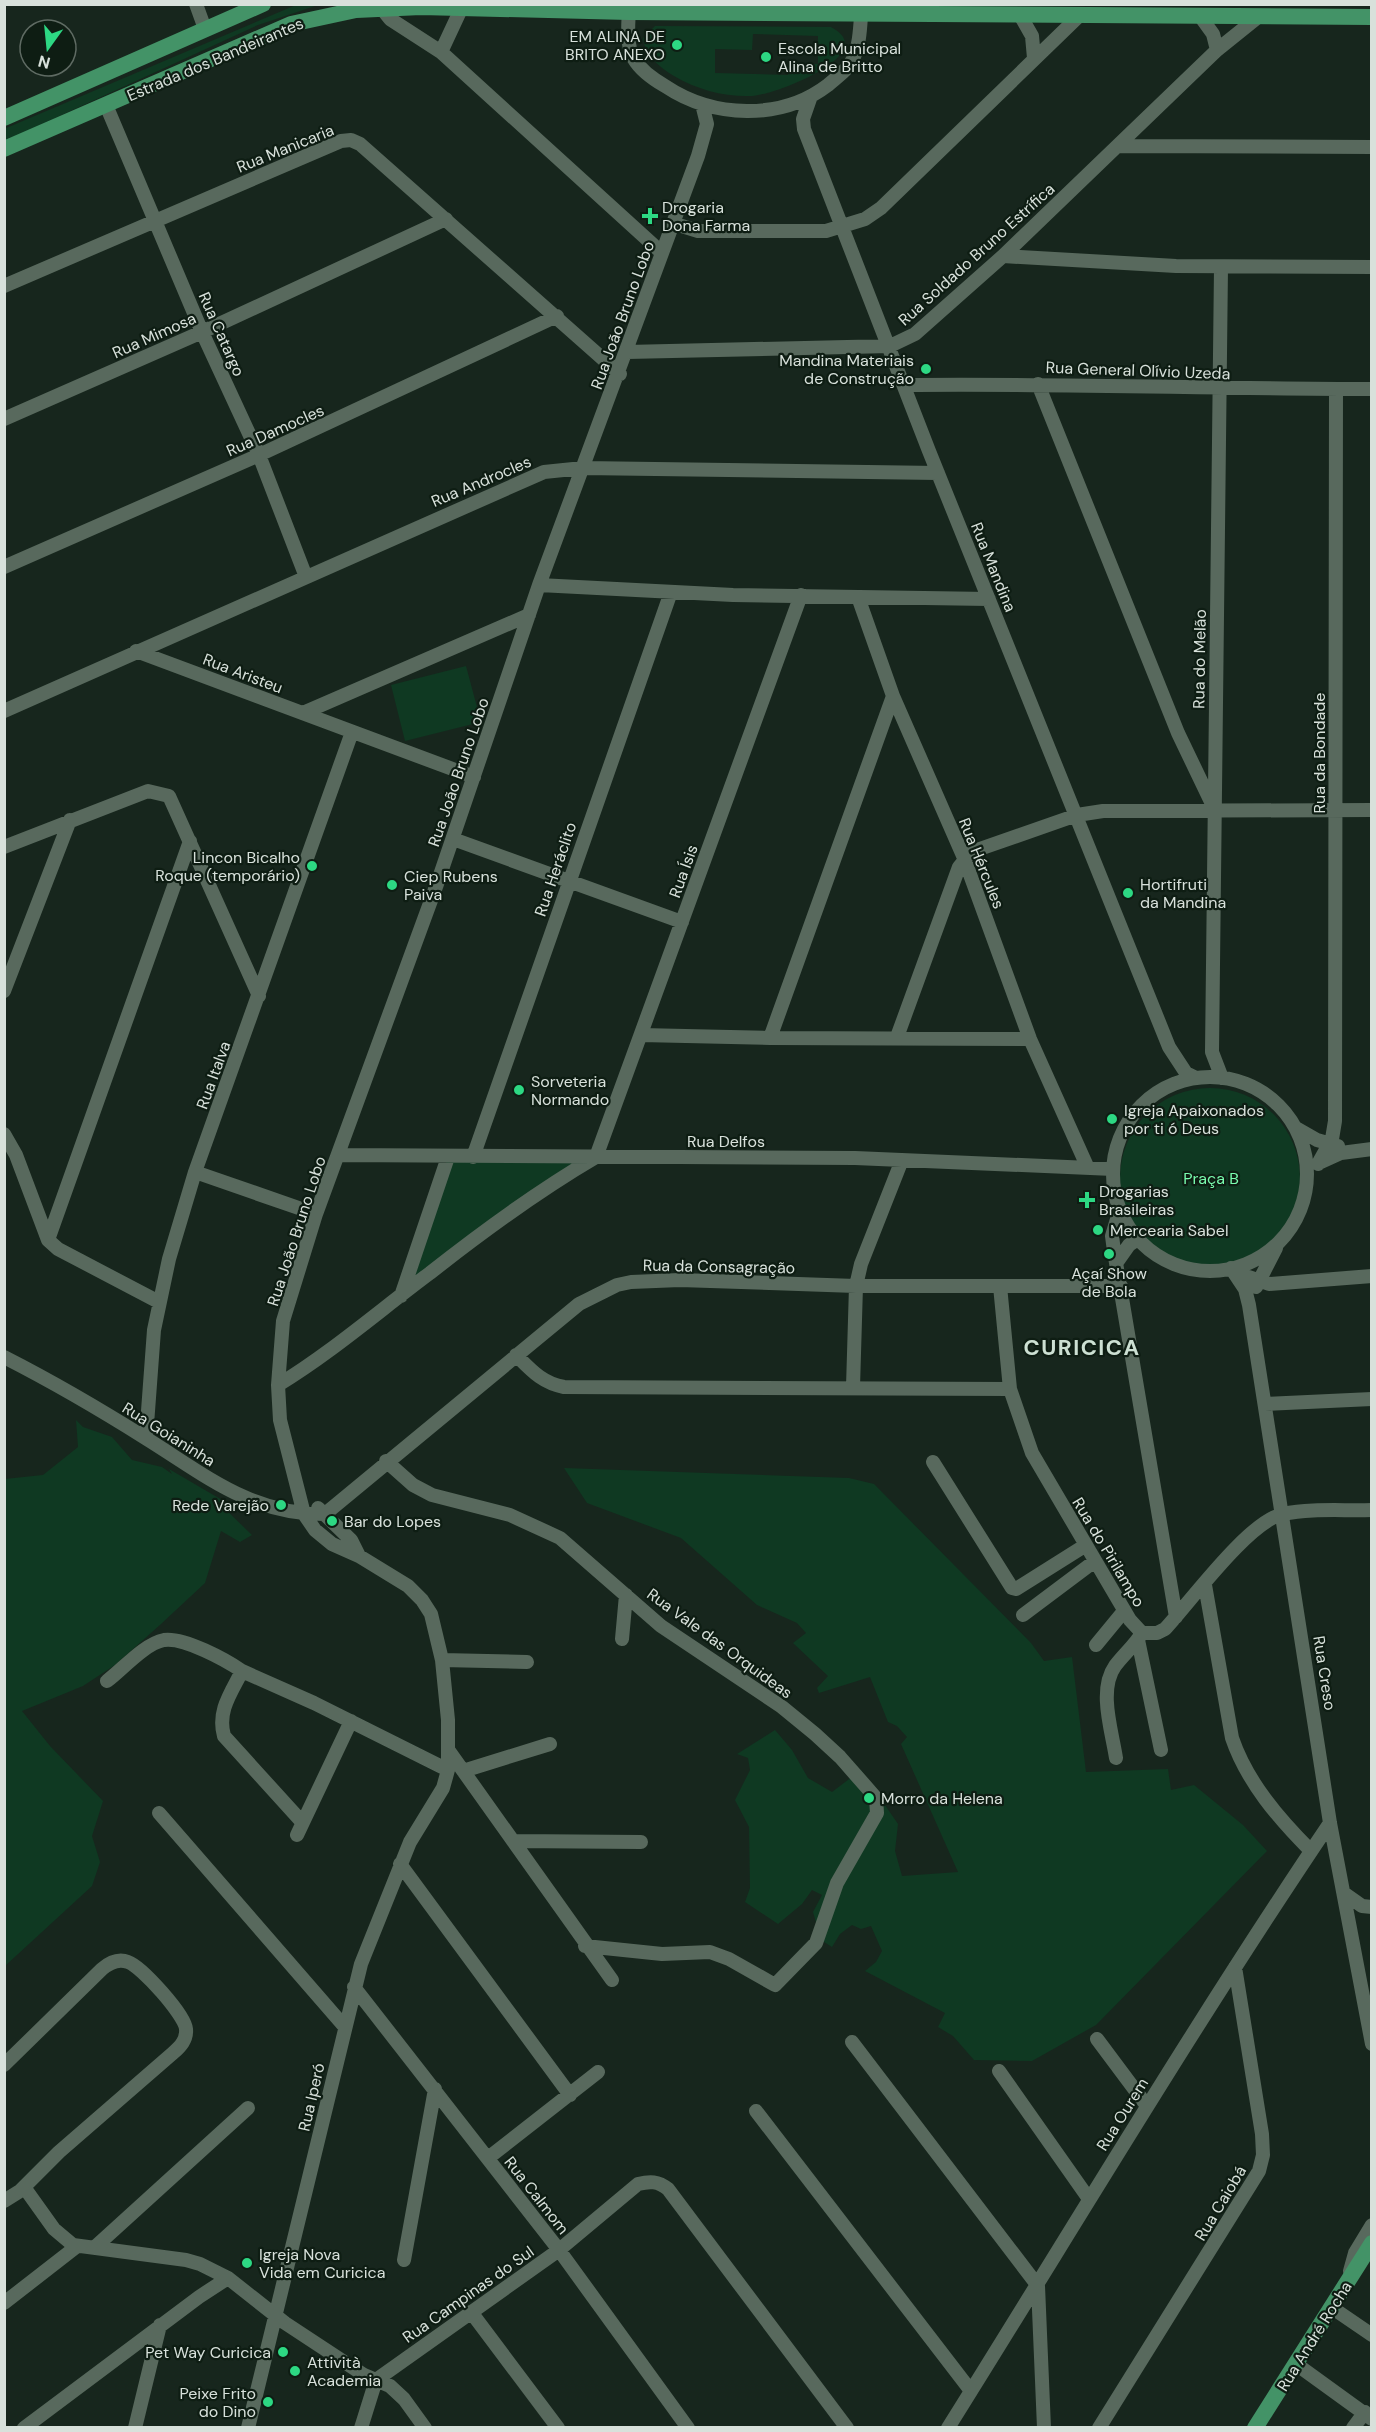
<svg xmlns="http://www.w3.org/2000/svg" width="1376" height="2432" viewBox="0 0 1376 2432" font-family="'DM Sans',sans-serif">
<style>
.green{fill:#0f3922;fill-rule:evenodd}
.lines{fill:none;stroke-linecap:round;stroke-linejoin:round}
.minor{stroke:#58695d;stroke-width:14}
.major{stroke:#439367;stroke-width:16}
.poi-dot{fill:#2dd883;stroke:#0e1d13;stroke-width:2}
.labels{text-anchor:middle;stroke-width:4.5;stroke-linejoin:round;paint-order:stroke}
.poi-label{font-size:16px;fill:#d8e1db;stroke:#0e1d13;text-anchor:start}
.street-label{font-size:16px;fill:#d8e1db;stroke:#0e1d13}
.park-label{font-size:16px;fill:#7afcaf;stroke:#0e1d13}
.district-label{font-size:22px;font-weight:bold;letter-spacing:1.5px;fill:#cde0d3;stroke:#0e1d13}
</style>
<rect width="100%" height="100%" fill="#17261d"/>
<path class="green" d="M296,5h22l-60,20 -253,116 -1,-12z
M655,26l176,1c52,27 -57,68 -79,69 -28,1 -54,-6 -78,-20 -15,-9 -29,-21 -31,-38zM753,34l65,2v28h-29l-1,11 -73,-2v-24l37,1z
M466,666l15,56 -76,19 -14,-56z
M1120 1178a90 90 0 1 1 180 0a90 90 0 1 1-180 0Z
M448,1157h148l-195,139z
M76,1420l7,7 29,10 20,23 30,7 10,7 -3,-5 53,31 -2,4 32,31 -12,7 -19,-11 -16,52 -44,41 -46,41 -32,21 -61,25 28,35 53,55 -11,35 8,26 -8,24 -87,80v-487l38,-4 35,-28z
M564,1468l285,10 25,6 157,159 13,18 28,-4 14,115 82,-3 3,21 23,-5 49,40 24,26 -171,174 -64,36 -58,-1 -21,-24 -15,-9 7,-14 -80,-42 11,-9 6,-11 -11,-25 -10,3 -9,-4 -12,9 -8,13 -11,-7 -8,-28 9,-17 -10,-5 -10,14 -24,20 -33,-22 5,-14 -1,-61 -14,-27 15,-30 -2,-12 -11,-4 38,-24 17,20 16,28 24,14 29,-22 37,54 -3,27 7,25 56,-4 -57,-128 6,-7 -10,-11 -9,-4 -18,-45 -51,16 -2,-5 11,-12 -35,-33 13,-10 -9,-10 -40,-18 -76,-67 -94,-35z"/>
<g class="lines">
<path class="minor" d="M196,4l9,25
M378,4l12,15 51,33 220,200
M629,4c0,18 -4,39 5,55 7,12 19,20 31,27 48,32 116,35 163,-1 9,-8 20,-15 25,-26 8,-17 7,-37 9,-55
M1020,15l12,21 2,22
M1200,16l13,18 4,16
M441,52l21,-45
M811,96l-8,23 1,10 125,322 240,596 17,26 10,5
M106,105l96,227 57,123 47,122
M1120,146l252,1
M672,223l26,8h128l39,-12 16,-11 198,-192
M1003,256l173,10 196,1
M1221,267l-9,785 10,26
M4,286l337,-145 10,-1 9,4 260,230
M627,352l263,-6 25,-12 88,-78 214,-206 41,-33
M1038,384l140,349 35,73
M904,385c156,-2 311,4 468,4
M4,419l198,-87 244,-113
M4,567l255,-112 298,-139
M539,585l194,10 256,4
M858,597l35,99 71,162 66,181 57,127
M136,651l338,126
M4,711l540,-239 39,-4 355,5
M303,713l226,-98
M453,839l229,83
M4,847l144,-56 21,5 90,200
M4,991l66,-171
M641,1035l129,3 260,1
M897,1037l62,-170 12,-15 106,-37 26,-4 269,-1
M770,1038l123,-342
M1113 1174a97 97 0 1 1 194 0a97 97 0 1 1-194 0Z
M1296,1128l21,12 21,6
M4,1134l12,21 32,85 10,9 101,53
M338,1155l517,3 258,11
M473,1157l198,-565
M1319,1163l22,-10 31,-4
M1318,1164l14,-25 3,-18 1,-732
M195,1172l121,42
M1120,1209l-8,27 2,15 62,366
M48,1240l142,-399
M1117,1262l12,-17 9,-6
M1231,1268l14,21 4,16 81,518 42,221
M1234,1268l12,8 23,8 103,-8
M1000,1286l10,103 22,64 98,167 12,13h15l8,-4c26,-28 84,-108 118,-115 28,-6 60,-3 89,-4
M1256,1287l20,-39
M401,1296l47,-139
M516,1355c15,15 26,28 48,32l446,2
M4,1357c49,25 97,53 143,82 58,36 105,76 178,75l254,-210 38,-19 14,-3 49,-2 176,6h265
M278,1385c54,-33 101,-74 152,-112 52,-41 108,-82 166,-116l205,-562
M853,1387l3,-101 5,-22 41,-104
M1265,1404l107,-5
M146,1438l8,-108 15,-71 26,-87 157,-440
M386,1461l27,24 19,10 78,20 50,23 101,88 121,81 33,27 25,23 36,41 1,15 -40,70 -21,60 -41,42 -46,-26 -19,-7 -48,2 -77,-8
M933,1462l79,126 4,1 70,-44
M318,1508l33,32 8,16
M1205,1585l27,153c15,44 47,81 79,113
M1023,1615l72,-54
M622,1639l4,-44
M1138,1640l23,110
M1096,1645l28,-34
M442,1660l85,2
M107,1681c16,-12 37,-37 57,-41 20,-3 62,20 78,31
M449,1751l163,229
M1116,1758c-4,-27 -18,-68 -1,-92 9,-12 20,-21 27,-33
M463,1771l87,-27
M159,1813l185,213
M302,1822l-78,-86c-7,-25 7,-43 18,-65l72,32 134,67
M297,1835l54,-114
M513,1841l128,1
M400,1864l170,231
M1345,1894l17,12 10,1
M354,1987l205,263 129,178
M1097,2039l50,67
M852,2042l186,244 6,142
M4,2065l98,-96c7,-6 16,-11 26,-7 14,5 57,53 58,67 1,11 -6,18 -13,24l-114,99 -39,39 -16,10
M999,2071l90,128
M756,2111l215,280
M488,2158l110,-86
M24,2187l30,42 19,16 113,15 14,4 28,14 57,45 79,52 26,11 14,13 21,29
M94,2248l154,-140
M404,2260l31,-171
M1350,2271l5,-18 17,-28
M4,2303l72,-56
M1331,2307l41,28
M471,2312l87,116
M1296,2364l76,55
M24,2428l175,-131 29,-19
M135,2428l25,-103
M248,2428l113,-464 49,-122 33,-54 5,-18v-50l-6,-60 -11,-46 -9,-14 -14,-14 -49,-30 -27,-12 -17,-14 -11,-16 -24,-94 -2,-35 5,-64 33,-107 121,-330 102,-299 159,-429 9,-32 -5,-20
M361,2428l15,-48 183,-130 79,-66c12,-3 20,-3 30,5l179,239
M948,2428c127,-203 249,-408 382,-605
M1099,2428l160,-257 4,-16 -1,-21 -27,-167
M1353,2428l12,-16"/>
<path class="major" d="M4,118l259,-114
M4,149l287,-125 65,-14 65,-3 208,5 743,5
M1255,2428l117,-185"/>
</g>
<g class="poi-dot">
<circle cx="677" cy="45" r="6"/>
<circle cx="766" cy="57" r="6"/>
<path d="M647 207h6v6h6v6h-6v6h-6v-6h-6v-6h6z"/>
<circle cx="926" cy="369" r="6"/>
<circle cx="312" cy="866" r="6"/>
<circle cx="392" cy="885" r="6"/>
<circle cx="1128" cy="893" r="6"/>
<circle cx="519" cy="1090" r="6"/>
<circle cx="1112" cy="1119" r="6"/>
<path d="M1084 1191h6v6h6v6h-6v6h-6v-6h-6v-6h6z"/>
<circle cx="1098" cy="1230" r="6"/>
<circle cx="1109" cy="1254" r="6"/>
<circle cx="281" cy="1505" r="6"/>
<circle cx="332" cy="1521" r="6"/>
<circle cx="869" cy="1798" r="6"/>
<circle cx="247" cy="2263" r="6"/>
<circle cx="283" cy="2352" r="6"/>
<circle cx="295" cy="2371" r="6"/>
<circle cx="268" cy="2402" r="6"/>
</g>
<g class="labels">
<g class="poi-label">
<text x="665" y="42" text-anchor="end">EM ALINA DE<tspan x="665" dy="18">BRITO ANEXO</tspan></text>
<text x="778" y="54">Escola Municipal<tspan x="778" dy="18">Alina de Britto</tspan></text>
<text x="662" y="213">Drogaria<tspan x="662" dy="18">Dona Farma</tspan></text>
<text x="914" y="366" text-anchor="end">Mandina Materiais<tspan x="914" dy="18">de Construção</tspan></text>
<text x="300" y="863" text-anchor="end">Lincon Bicalho<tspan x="300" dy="18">Roque (temporário)</tspan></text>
<text x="404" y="882">Ciep Rubens<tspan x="404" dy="18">Paiva</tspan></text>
<text x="1140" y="890">Hortifruti<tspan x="1140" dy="18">da Mandina</tspan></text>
<text x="531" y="1087">Sorveteria<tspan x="531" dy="18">Normando</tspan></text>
<text x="1124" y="1116">Igreja Apaixonados<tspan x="1124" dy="18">por ti ó Deus</tspan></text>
<text x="1099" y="1197">Drogarias<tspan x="1099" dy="18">Brasileiras</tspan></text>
<text x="1110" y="1236">Mercearia Sabel</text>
<text x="1109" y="1279" text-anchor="middle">Açaí Show<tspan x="1109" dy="18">de Bola</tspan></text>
<text x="269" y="1511" text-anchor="end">Rede Varejão</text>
<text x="344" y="1527">Bar do Lopes</text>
<text x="881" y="1804">Morro da Helena</text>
<text x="259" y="2260">Igreja Nova<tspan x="259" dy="18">Vida em Curicica</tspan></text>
<text x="271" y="2358" text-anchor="end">Pet Way Curicica</text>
<text x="307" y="2368">Attività<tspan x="307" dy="18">Academia</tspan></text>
<text x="256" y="2399" text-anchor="end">Peixe Frito<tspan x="256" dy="18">do Dino</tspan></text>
</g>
<g class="street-label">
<text transform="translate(215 59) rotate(-23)" y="6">Estrada dos Bandeirantes</text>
<text transform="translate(285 148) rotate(-22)" y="6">Rua Manicaria</text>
<text transform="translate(976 254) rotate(-42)" y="6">Rua Soldado Bruno Estrífica</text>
<text transform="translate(622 315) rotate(-70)" y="6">Rua João Bruno Lobo</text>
<text transform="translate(222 334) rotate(66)" y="6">Rua Catargo</text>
<text transform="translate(154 335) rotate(-24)" y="6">Rua Mimosa</text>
<text transform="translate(1138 370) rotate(2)" y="6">Rua General Olívio Uzeda</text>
<text transform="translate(275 430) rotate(-24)" y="6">Rua Damocles</text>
<text transform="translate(481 481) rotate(-23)" y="6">Rua Androcles</text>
<text transform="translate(994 567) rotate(68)" y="6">Rua Mandina</text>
<text transform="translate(1199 659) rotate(-89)" y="6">Rua do Melão</text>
<text transform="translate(243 673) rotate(21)" y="6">Rua Aristeu</text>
<text transform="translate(1319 753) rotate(-90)" y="6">Rua da Bondade</text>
<text transform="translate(458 772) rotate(-71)" y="6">Rua João Bruno Lobo</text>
<text transform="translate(982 863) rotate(68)" y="6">Rua Hércules</text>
<text transform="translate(555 869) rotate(-71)" y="6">Rua Heráclito</text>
<text transform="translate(683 871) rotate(-70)" y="6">Rua Ísis</text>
<text transform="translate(213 1075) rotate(-70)" y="6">Rua Italva</text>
<text x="726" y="1147">Rua Delfos</text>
<text transform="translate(296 1231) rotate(-72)" y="6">Rua João Bruno Lobo</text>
<text transform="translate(719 1266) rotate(1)" y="6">Rua da Consagração</text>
<text transform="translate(169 1434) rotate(32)" y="6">Rua Goianinha</text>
<text transform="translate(1109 1552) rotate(59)" y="6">Rua do Pirilampo</text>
<text transform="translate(720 1643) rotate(36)" y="6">Rua Vale das Orquideas</text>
<text transform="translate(1325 1673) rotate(81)" y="6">Rua Creso</text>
<text transform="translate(311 2097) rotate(-77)" y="6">Rua Iperó</text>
<text transform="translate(1122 2114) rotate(-58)" y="6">Rua Ourem</text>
<text transform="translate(537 2195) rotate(52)" y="6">Rua Calmom</text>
<text transform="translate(1220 2203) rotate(-59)" y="6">Rua Caiobá</text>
<text transform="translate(468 2294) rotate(-35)" y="6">Rua Campinas do Sul</text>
<text transform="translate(1314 2336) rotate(-58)" y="6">Rua André Rocha</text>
</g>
<g class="park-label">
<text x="1211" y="1184">Praça B</text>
</g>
<g class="district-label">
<text x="1082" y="1355">CURICICA</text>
</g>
</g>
<rect width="1376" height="2432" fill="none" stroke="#d8e1db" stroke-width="12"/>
<g transform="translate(48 48) rotate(195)"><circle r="28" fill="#0e1d13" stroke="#5f6b63" stroke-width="1.5"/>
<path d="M0-4.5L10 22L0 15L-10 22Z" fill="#2dd883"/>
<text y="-9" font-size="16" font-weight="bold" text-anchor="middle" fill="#d8e1db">N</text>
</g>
</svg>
